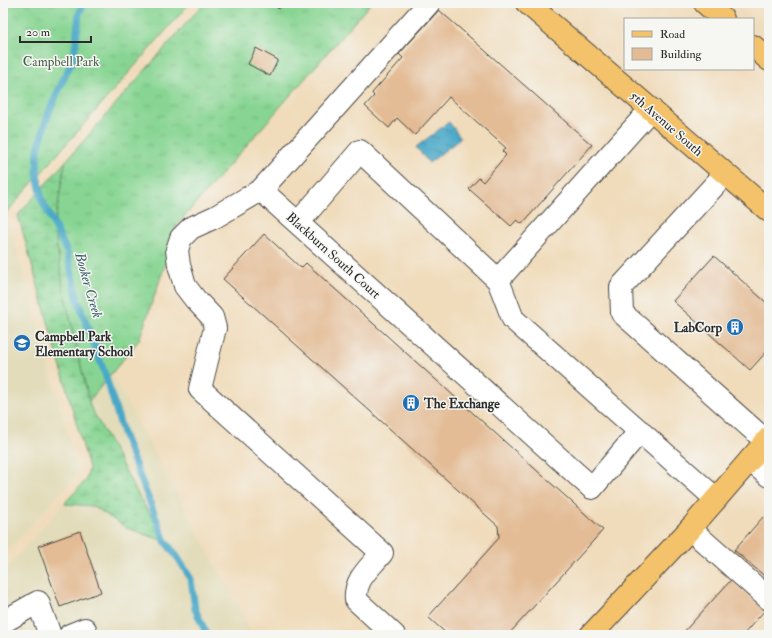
<svg xmlns="http://www.w3.org/2000/svg" width="772" height="638" viewBox="0 0 772 638" font-family="'IM FELL Double Pica',serif">
<style>
.built{fill:#e2dcba}
.grass{fill:url(#grass-tufts);stroke:#5a805f}
.wetland{fill:url(#wetland-marsh);stroke:#5a805f}
.water{fill:url(#water-ripples);stroke:#3a6a79}
.lines{fill:none;stroke-linecap:round;stroke-linejoin:round}
.stream{stroke:#48a8c7;stroke-width:7}
.building{fill:#e3bb94}
.minor-casing{stroke:#494641;stroke-width:24}
.major-casing{stroke:#494641;stroke-width:24}
.highway-casing{stroke:#494641;stroke-width:24}
.minor{stroke:#fff;stroke-width:22}
.major{stroke:#f4c26a;stroke-width:22}
.highway{stroke:#f4c26a;stroke-width:22}
.labels{text-anchor:middle;stroke-width:3;stroke-linejoin:round;paint-order:stroke}
.park-label{font-size:13px;fill:#475e4a;stroke:#f6f6f2}
.street-label{font-size:13px;fill:#2b2b2b;stroke:#f6f6f2}
.poi-label{font-size:13px;font-weight:bold;fill:#2b2b2b;stroke:#f6f6f2;text-anchor:start}
.water-label{font-size:14px;font-style:italic;fill:#375d69;stroke:#f6f6f2}
</style>
<defs>
<pattern id="grass-tufts" width="24" height="20" patternUnits="userSpaceOnUse"><rect width="24" height="20" fill="#88d593"/><path d="M3 7l-1-3M5 7V3M7 7l1-3M15 17l-1-3M17 17v-4M19 17l1-3" fill="none" stroke="#76b77f"/></pattern>
<pattern id="wetland-marsh" width="20" height="14" patternUnits="userSpaceOnUse"><rect width="20" height="14" fill="#88d593"/><path d="M1 5h8M5 5V1M11 12h8M15 12V8" fill="none" stroke="#76b77f"/></pattern>
<pattern id="water-ripples" width="26" height="14" patternUnits="userSpaceOnUse"><rect width="26" height="14" fill="#48a8c7"/><path d="M2 4q2-2 4 0t4 0M15 11q2-2 4 0t4 0" fill="none" stroke="#3c89a2"/></pattern>
</defs>
<rect width="100%" height="100%" fill="#f6f6f2"/>
<filter id="ink" filterUnits="userSpaceOnUse"><feTurbulence type="fractalNoise" baseFrequency=".025" numOctaves="2"/><feDisplacementMap in="SourceGraphic" scale="8" xChannelSelector="R" yChannelSelector="G"/><feConvolveMatrix kernelMatrix="1 2 1 2 8 2 1 2 1" color-interpolation-filters="sRGB"/></filter>
<filter id="wash" filterUnits="userSpaceOnUse"><feTurbulence type="fractalNoise" baseFrequency=".012" numOctaves="4" result="noise"/><feDisplacementMap in="SourceGraphic" scale="16" xChannelSelector="R" yChannelSelector="G"/><feGaussianBlur stdDeviation="0.9" result="paint"/><feColorMatrix in="noise" values="0 0 0 0 0 0 0 0 0 0 0 0 0 0 0 0 0 1.4 0 .05"/><feComposite in="paint" operator="in"/></filter>
<g filter="url(#wash)">
<rect width="100%" height="100%" fill="#f0dcbb"/>
<path class="built" d="M3,211l3,2 72,260 -75,83z
M111,374l2,2 140,259h-250v-63l61,-68 29,2 34,22 39,14 -26,-44 -50,-92 -1,-5z"/>
<path class="grass" d="M3,3h187l-184,210 -3,-2z
M204,3h167l-194,222 -6,23 -32,92 -50,61 -26,-113 -9,-60 11,-66z"/>
<path class="wetland" d="M65,162l-11,66 9,60 27,118 50,92 27,44 -40,-14 -34,-22 -29,-2 22,-24 3,-12 -71,-253z"/>
<path class="water" d="M449,122l12,16 -32,25 -13,-16z"/>
<g class="lines">
<path class="stream" d="M84,3l-5,11 -5,44 -10,20 -15,34 -11,37 -1,25 5,26 25,52 11,49 27,73 19,62 41,105 13,17 13,21 4,30 12,26"/>
</g>
<g id="blocks">
<path class="building" d="M274,3h14l-10,6z
M439,10l153,135 -70,79 -5,-4 -6,6 -42,-37 10,-11 4,4 23,-27 -4,-4 4,-3 -57,-51 -34,38 -18,-17 -8,10 -24,-22 9,-10 -2,-3 31,-35 -4,-4z
M256,48l22,12 -8,16 -22,-12z
M264,234l37,34 5,-5 297,267 -95,105h-60l-20,-18 71,-79 -1,-12 -275,-247z
M714,256l55,49v44l-19,21 -77,-69z
M763,517l6,5v58l-35,-30z
M80,531l21,61 -41,15 -22,-61z
M731,580l34,30 -22,25h-62z"/>
</g>
</g>
<g filter="url(#ink)">
<use href="#blocks" fill-opacity="0" stroke="#494641" stroke-width="1"/>
<g class="lines">
<defs>
<path id="minor" d="M725,174l-104,113 1,26 144,128
M261,190l331,298 48,-57
M298,223l62,-72 138,129 15,39 203,180
M498,280l153,-171
M750,460l19,16
M690,529l79,70
M3,622l35,-20 12,33
M70,635l15,-6
M394,635l-38,-35c-2,-21 14,-32 26,-47l-182,-164 15,-61 -3,-11 -17,-18 -10,-13 -6,-21 -2,-15 4,-12 10,-10 24,-11 46,-27 168,-187"/>
<path id="major" d="M527,3l242,208
M591,635l99,-106 79,-91"/>
<path id="highway" d="M705,3l18,16
M753,46l16,14"/>
</defs>
<use href="#minor" class="minor-casing"/>
<use href="#major" class="major-casing"/>
<use href="#highway" class="highway-casing"/>
<use href="#minor" class="minor"/>
<use href="#major" class="major"/>
<use href="#highway" class="highway"/>
</g>
</g>
<defs>
<symbol id="building-disc" viewBox="-11 -11 22 22"><circle r="9.5" fill="#1f6fb2" stroke="#f6f6f2"/><path d="M-4-6H4V6H1V3H-1V6H-4ZM-2.5-4.3h1.7v1.8h-1.7ZM.8-4.3h1.7v1.8H.8ZM-2.5-1h1.7V.8h-1.7ZM.8-1h1.7V.8H.8Z" fill="#fff"/></symbol>
<symbol id="school-disc" viewBox="-11 -11 22 22"><circle r="9.5" fill="#1f6fb2" stroke="#f6f6f2"/><path d="M0-5L7-2L0 1L-7-2ZM-4 1L0 2.5L4 1V4Q0 6-4 4Z" fill="#fff"/></symbol>
</defs>
<g fill-rule="evenodd">
<use href="#building-disc" x="725" y="317" width="20" height="20"/>
<use href="#school-disc" x="12" y="333" width="20" height="20"/>
<use href="#building-disc" x="401" y="393" width="20" height="20"/>
</g>
<g class="labels">
<g class="park-label">
<text x="61" y="66">Campbell Park</text>
</g>
<g class="street-label">
<text transform="translate(667 123) rotate(41)" y="5">5th Avenue South</text>
<text transform="translate(334 255) rotate(42)" y="5">Blackburn South Court</text>
</g>
<g class="poi-label">
<text x="722" y="332" text-anchor="end">LabCorp</text>
<text x="35" y="341">Campbell Park<tspan x="35" dy="15">Elementary School</tspan></text>
<text x="424" y="408">The Exchange</text>
</g>
<g class="water-label">
<text transform="translate(89 285) rotate(74)" y="5">Booker Creek</text>
</g>
</g>
<rect width="772" height="638" fill="none" stroke="#f6f6f2" stroke-width="16"/>
<rect x="624" y="18" width="130" height="52" fill="#f6f6f2" stroke="#a5a5a2"/>
<rect x="632" y="31" width="20" height="6" fill="#f4c26a" stroke="#a5a5a2"/>
<text x="660" y="38" font-size="12" fill="#2b2b2b">Road</text>
<rect x="632" y="48" width="20" height="12" fill="#e3bb94" stroke="#a5a5a2"/>
<text x="660" y="58" font-size="12" fill="#2b2b2b">Building</text>
<path d="M20 36v6h71v-6" fill="none" stroke="#2b2b2b" stroke-width="2"/>
<text x="26" y="36" font-size="12" fill="#2b2b2b" stroke="#f6f6f2" stroke-width="3" paint-order="stroke">20 m</text>
</svg>
